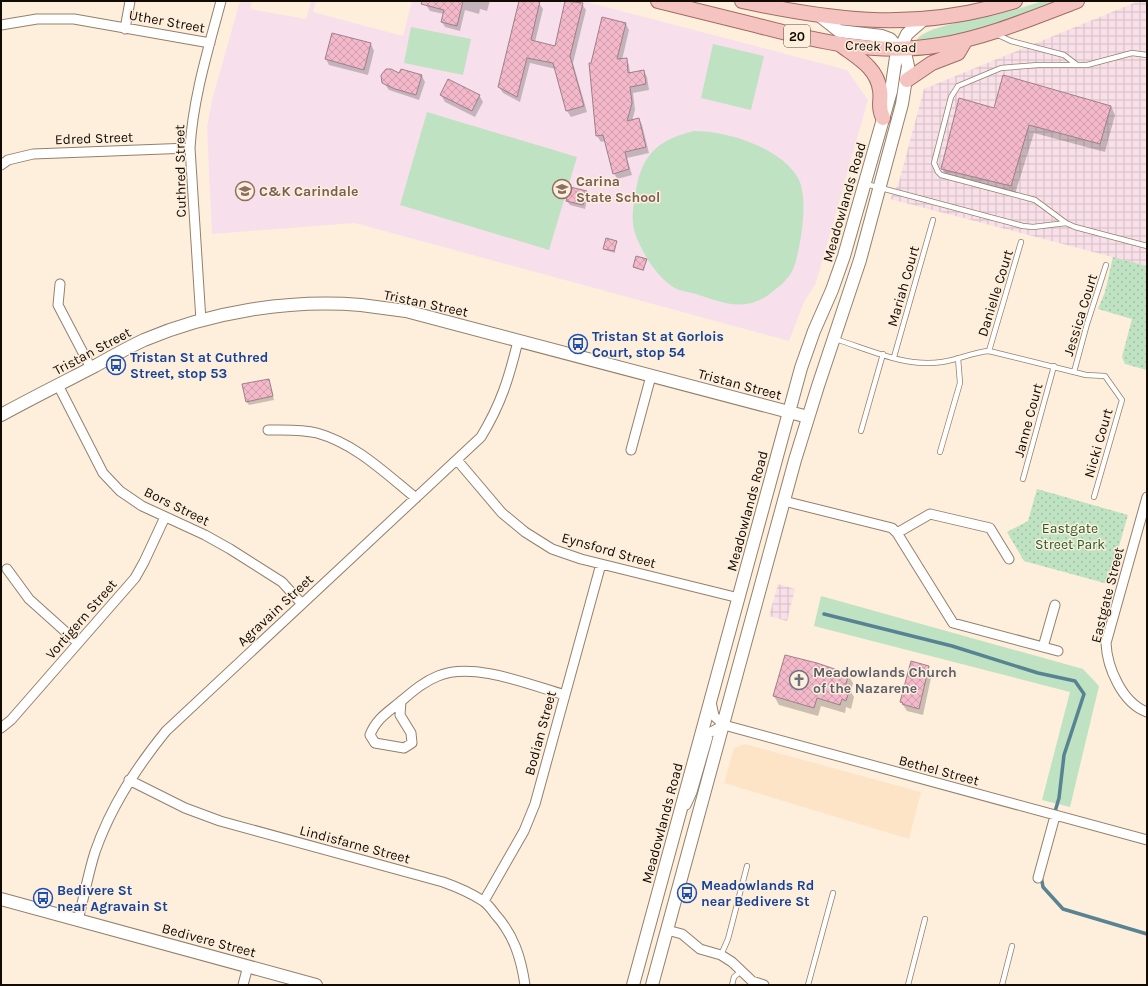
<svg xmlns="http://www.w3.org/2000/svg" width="1148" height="986" viewBox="0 0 1148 986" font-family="Karla,sans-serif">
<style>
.built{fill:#fee4c7}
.industrial{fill:url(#industrial-grid)}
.education{fill:#f7e0ec}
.grass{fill:#bee2c2}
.park{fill:url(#park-dots)}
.shadow{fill:#0003}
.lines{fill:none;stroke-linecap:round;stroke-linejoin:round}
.stream{stroke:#588392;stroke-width:3.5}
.building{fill:url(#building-cross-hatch);stroke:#9d8089}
.lane-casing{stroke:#93806c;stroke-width:6}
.street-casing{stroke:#93806c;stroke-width:11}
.secondary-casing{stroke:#93806c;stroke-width:14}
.primary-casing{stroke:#a26a63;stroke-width:16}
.lane{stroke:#fff;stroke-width:4.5}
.street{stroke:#fff;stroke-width:9}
.secondary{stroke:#fff;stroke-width:12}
.primary{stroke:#f6c4c0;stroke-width:14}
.labels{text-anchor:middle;stroke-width:3;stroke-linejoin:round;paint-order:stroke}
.shield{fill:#feeedc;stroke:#584f45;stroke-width:1}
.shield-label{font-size:13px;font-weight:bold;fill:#110b04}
.street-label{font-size:14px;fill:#110b04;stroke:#feeedc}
.education-label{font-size:14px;font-weight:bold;fill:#785e54;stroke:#feeedc;text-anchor:start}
.transit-label{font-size:14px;font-weight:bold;fill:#164399;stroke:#feeedc;text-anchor:start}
.park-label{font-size:14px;fill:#1d5e2b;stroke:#feeedc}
.worship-label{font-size:14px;font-weight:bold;fill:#5b616d;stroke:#feeedc;text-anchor:start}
</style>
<defs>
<pattern id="industrial-grid" width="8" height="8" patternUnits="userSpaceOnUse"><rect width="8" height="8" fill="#f9dfe8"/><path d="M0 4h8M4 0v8" fill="none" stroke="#d4bec5"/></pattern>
<pattern id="park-dots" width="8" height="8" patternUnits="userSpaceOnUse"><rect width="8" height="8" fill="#bee2c2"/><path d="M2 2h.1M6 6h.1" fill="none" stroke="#a2c1a5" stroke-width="1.8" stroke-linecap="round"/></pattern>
<pattern id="building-cross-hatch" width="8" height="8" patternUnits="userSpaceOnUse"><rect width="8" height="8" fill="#f4b8cb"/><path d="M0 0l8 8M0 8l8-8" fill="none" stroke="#d09dad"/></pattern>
</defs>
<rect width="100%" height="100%" fill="#feeedc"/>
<path class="built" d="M745,744l176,48 -12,47 -185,-56 10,-35z"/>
<path class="industrial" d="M1139,1h8v265l-257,-67 9,-17 25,-93z
M778,584l17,5 -8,32 -18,-5z"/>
<path class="education" d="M240,1h12l-2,8 56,10 5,-18h5l-3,11 90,24 9,-35h171l264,69 21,30 -52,183 -12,19 -15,39 -434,-118 -143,11 -5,-106 5,-28z"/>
<path class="grass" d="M1043,1h25l-93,33 -59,7c5,-14 65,-23 80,-26 16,-4 31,-9 47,-14z
M411,27l60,12 -8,36 -59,-12z
M713,44l51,12 -13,54 -50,-12z
M427,112l150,45 -28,93 -149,-45z
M694,131c33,0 86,16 104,47 11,19 3,66 -3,86 -3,10 -10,18 -18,24 -27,25 -49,17 -81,6 -7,-2 -17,-3 -23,-7 -17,-11 -32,-36 -38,-54 -5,-15 -1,-33 2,-48 7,-34 25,-46 57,-54z
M821,596l262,73 16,17 -29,121 -28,-7 28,-108 -256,-66z"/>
<path class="park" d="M1113,257l34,9v104l-22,-6 -3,-7 10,-38 -34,-10 7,-17z
M1037,489l91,26 -20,69 -84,-23 -17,-29 21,-11z"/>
<path class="shadow" d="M427,1h63l-3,10 -7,-2 -1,5 -14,-4 -5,21 -15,-4 -3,-5 2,-8 -14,-3 -4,-6z
M520,1l19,2 4,6 -8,33 20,5 11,-46 16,3 4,6 -13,53 14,49 -16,5 -4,-6 -11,-42 -26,-6 -10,39 -17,-9 -4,-6z
M603,18l23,6 3,6 -7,30 4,-1 3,6 1,8 14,-2 3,6 2,13 -16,3 2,17 -3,11 7,-2 3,6 7,28 -22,5 5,17 -15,4 -3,-6 -9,-32 -4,1 -4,-6 -7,-72h2z
M332,34l39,10 3,7 -6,24 -39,-10 -3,-6z
M422,76l3,6 -6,18 -30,-10 -7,-10z
M441,95h38l4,7 -8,15 -30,-15z
M960,100l35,10 116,-4 4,9 -10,37 -71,-19 -19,61 -69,-19 -5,-8z
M586,191l2,4 -3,14 -15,-4 -3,-4z
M616,242l-1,11 -10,-3 -1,-2z
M646,260l-2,11 -9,-3 -1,-1z
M269,380l5,20 -25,5 -3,-4z
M928,667l4,6 -9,42 -16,-4 -6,-9z
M848,675l5,8 -2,9 3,5 -3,12 -5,-2 -1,6 -24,-7 -3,10 -39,-11 -5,-9z"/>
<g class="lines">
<path class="stream" d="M824,614l128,32 86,27 37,8 9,13 -20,61 -5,43 -5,17
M1041,876l2,11 20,22 84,25"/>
</g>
<path class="building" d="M422,1h41l-6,25 -16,-4 3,-12 -23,-6z
M519,1h21l-9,39 24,6 10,-45 18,2 -13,53 14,50 -18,5 -13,-48 -26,-5 -10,39 -19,-10z
M602,17l24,6 -9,36 10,-1 1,15 16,-3 2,14 -16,3 2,16 -5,18 12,-3 7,29 -21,5 4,17 -16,5 -10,-39 -7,1 -7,-73h2z
M332,33l39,10 -7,27 -39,-11z
M386,69h5l8,4 2,-4 21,6 -6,20 -21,-6 -13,-6 -1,-8z
M1003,75l108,31 -11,38 -71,-19 -18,61 -70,-17 18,-71 35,10z
M448,79l32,16 -8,16 -32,-16z
M570,187l17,4 -4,14 -17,-4z
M606,238l11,3 -3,10 -11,-2z
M636,256l11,3 -4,11 -10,-3z
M269,379l4,17 -27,6 -4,-18z
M785,655l32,8 32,11 -4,13 5,1 -4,13 -4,-2 -2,6 -23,-7 -3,10 -41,-12z
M911,661l18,5 -10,43 -17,-5 1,-1 -3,-1z"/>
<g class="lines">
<defs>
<path id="lane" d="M996,34l15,7 53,14 13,10
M1147,55l-15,-2 -45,12h-49l-37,3 -43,18 -7,11 -17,66 4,9 3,3 94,25 31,23 9,4 72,19
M866,184l157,42 10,1 33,-4
M835,339c33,10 71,29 107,23 16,-2 31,-10 47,-11l97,24 19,1 17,24 -28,97
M989,351l32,-109
M894,357l39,-137
M1074,372l13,-48 19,-59
M861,431l22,-77
M940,452l20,-69 -2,-25
M1023,479l31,-113
M721,955l7,-16 19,-73
M732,985l2,-8 6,-5
M808,985l25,-92
M908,985l17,-66
M1002,985l10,-39"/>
<path id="street" d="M1,25l36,-6h37l136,24
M125,29l5,-28
M1,165l7,-5 25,-6 157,-6
M60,284l-2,21 33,63
M201,321l-11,-173c3,-50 18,-98 31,-147
M58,385l45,88 17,18 22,15 63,29 25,14 52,33 20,22
M268,430c16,0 33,-1 49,3 39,11 68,40 99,65
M631,450l20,-74
M457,460l45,53 23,19 27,17 29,10 158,39
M1147,497l-41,146c1,24 16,60 41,69
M784,501l108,27 5,5 56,90 105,28
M897,533l33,-19 60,14 19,31
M7,569l22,30 49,44
M1043,647l12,-42
M401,701l-1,14 11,18 1,10 -8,5 -29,-5 -5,-8c6,-16 18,-23 30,-33 12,-10 23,-20 38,-26 35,-15 92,9 127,19
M711,702l3,14 10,9 423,115
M1,728l10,-8 124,-142 9,-16 21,-45
M129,780l56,28 35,13 223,61c14,5 28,11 40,19 5,3 9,9 12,13 19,21 26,44 30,71
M686,805l6,-13 17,-59 15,-8
M1038,878l17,-62
M484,901l40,-70 11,-27 66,-240
M78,920c6,-23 10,-46 17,-68 16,-46 41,-84 71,-121l315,-294c20,-33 28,-59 37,-96
M667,930l15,4 18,15 21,6 11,7 20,19 12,4
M243,985l5,-19"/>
<path id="secondary" d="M1,415c31,-17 63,-33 94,-49 16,-9 32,-18 49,-26 66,-28 145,-41 217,-35 15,2 30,4 45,6l402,106
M1,899l315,86
M633,985l168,-617 13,-37 18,-41 12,-34 47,-165 5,-34 11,-23 16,-14
M652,985l143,-525 23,-74 42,-126 42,-156 6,-38 -2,-9 -16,-18 -8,-3 -43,-5 -19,-15"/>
<path id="primary" d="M658,1c33,8 65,16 97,24 60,16 122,31 185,20 48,-8 92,-27 137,-44
M742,1c97,21 177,30 273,0
M842,46c16,12 35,22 38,44 2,12 -3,15 3,28
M907,80l25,-17 26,-10 7,-12"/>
</defs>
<use href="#lane" class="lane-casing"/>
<use href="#street" class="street-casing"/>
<use href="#secondary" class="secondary-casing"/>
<use href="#primary" class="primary-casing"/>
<use href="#lane" class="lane"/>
<use href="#street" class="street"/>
<use href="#secondary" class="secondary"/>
<use href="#primary" class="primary"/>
</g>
<defs>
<symbol id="school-ring" viewBox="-11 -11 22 22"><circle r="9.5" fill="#feeedc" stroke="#8d6e63" stroke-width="1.5"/><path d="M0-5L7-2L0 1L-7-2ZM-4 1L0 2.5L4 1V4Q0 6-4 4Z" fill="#8d6e63"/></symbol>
<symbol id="bus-ring" viewBox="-11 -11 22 22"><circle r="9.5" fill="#feeedc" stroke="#1a4fb4" stroke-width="1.5"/><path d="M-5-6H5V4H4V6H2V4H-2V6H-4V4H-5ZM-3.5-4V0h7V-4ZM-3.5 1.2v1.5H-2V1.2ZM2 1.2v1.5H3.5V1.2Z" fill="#1a4fb4"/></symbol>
<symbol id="church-ring" viewBox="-11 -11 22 22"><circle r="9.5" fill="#feeedc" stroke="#6b7280" stroke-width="1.5"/><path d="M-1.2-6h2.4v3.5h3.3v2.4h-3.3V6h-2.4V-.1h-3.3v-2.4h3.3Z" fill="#6b7280"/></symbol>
</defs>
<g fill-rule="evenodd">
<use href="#school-ring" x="551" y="178" width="22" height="22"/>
<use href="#school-ring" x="234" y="180" width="22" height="22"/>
<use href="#bus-ring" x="567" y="333" width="22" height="22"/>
<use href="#bus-ring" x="105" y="354" width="22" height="22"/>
<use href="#church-ring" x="788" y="669" width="22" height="22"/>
<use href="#bus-ring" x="676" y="882" width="22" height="22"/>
<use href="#bus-ring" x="32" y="887" width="22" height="22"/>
</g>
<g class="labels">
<rect class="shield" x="784" y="25" width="26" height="22" rx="3"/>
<g class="shield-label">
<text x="797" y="41">20</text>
</g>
<g class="street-label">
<text transform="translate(167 21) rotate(10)" y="5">Uther Street</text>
<text transform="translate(881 46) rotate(2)" y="5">Creek Road</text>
<text transform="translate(94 138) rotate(-2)" y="5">Edred Street</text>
<text transform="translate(180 171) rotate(-91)" y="5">Cuthred Street</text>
<text transform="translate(844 202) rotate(-74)" y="5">Meadowlands Road</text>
<text transform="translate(903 286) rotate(-74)" y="5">Mariah Court</text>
<text transform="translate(995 293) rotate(-73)" y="5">Danielle Court</text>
<text transform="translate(426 303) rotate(12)" y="5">Tristan Street</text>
<text transform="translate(1080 315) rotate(-73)" y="5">Jessica Court</text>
<text transform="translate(92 351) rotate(-28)" y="5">Tristan Street</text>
<text transform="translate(740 384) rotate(15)" y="5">Tristan Street</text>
<text transform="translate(1028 420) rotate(-75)" y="5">Janne Court</text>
<text transform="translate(1098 443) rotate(-74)" y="5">Nicki Court</text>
<text transform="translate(177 506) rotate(26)" y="5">Bors Street</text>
<text transform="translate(747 511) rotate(-75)" y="5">Meadowlands Road</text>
<text transform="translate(609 550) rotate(16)" y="5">Eynsford Street</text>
<text transform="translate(1107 595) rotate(-76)" y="5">Eastgate Street</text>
<text transform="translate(275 610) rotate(-43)" y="5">Agravain Street</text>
<text transform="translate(81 619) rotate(-49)" y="5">Vortigern Street</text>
<text transform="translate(540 733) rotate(-75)" y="5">Bodian Street</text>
<text transform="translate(939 770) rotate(15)" y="5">Bethel Street</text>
<text transform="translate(662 823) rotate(-75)" y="5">Meadowlands Road</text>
<text transform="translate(355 844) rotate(15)" y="5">Lindisfarne Street</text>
<text transform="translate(209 940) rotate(15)" y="5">Bedivere Street</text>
</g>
<g class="education-label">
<text x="576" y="186">Carina<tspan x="576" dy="16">State School</tspan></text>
<text x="259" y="196">C&amp;K Carindale</text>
</g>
<g class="transit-label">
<text x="592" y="341">Tristan St at Gorlois<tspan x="592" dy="16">Court, stop 54</tspan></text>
<text x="130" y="362">Tristan St at Cuthred<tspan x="130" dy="16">Street, stop 53</tspan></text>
<text x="701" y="890">Meadowlands Rd<tspan x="701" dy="16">near Bedivere St</tspan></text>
<text x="57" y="895">Bedivere St<tspan x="57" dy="16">near Agravain St</tspan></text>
</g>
<g class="park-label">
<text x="1070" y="533">Eastgate<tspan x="1070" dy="16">Street Park</tspan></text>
</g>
<g class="worship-label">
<text x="813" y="677">Meadowlands Church<tspan x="813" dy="16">of the Nazarene</tspan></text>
</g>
</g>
<rect width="1148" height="986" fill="none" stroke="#110b04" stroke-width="4"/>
</svg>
